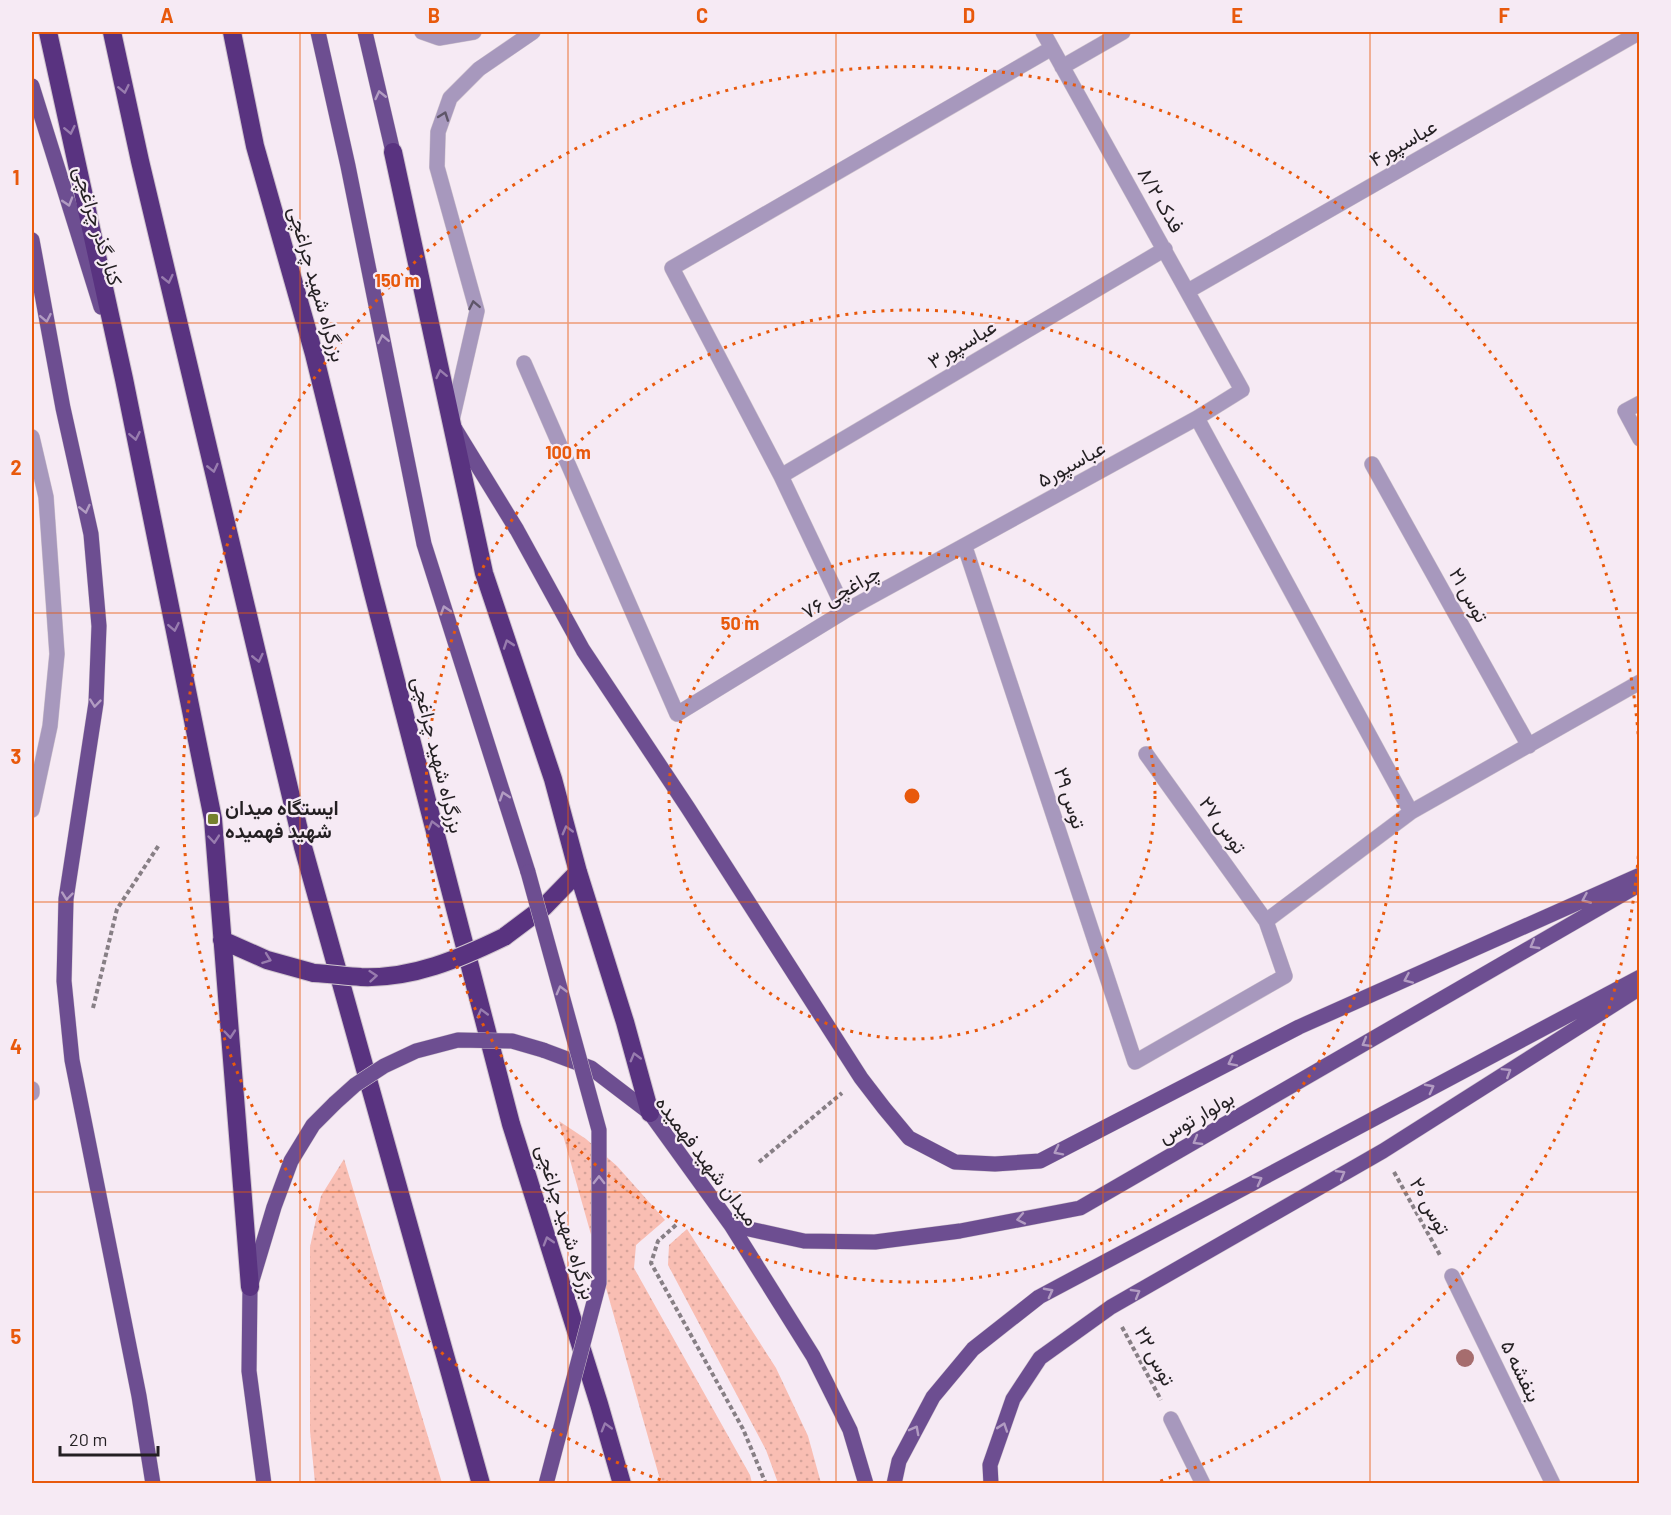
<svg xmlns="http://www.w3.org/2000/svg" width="1671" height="1515" viewBox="0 0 1671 1515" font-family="Barlow,Vazirmatn,sans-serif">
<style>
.grass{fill:url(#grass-dots)}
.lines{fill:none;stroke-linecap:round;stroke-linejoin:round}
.minor-casing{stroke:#d0c5ce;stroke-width:16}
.major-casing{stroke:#d0c5ce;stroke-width:16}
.highway-casing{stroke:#d0c5ce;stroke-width:20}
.path{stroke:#877f85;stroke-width:4;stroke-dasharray:4.5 3;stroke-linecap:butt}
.minor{stroke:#a798bd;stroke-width:15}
.major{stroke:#6d4e91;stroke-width:15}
.highway{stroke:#593380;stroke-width:18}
.major-bridge-casing{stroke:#d0c5ce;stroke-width:16;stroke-linecap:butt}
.highway-bridge-casing{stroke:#d0c5ce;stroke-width:20;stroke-linecap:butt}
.major-bridge{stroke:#6d4e91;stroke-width:15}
.highway-bridge{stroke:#593380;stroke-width:18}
.tree{fill:#a66d6e}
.oneway{stroke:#987cae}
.oneway2{stroke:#b29cc2}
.oneway3{stroke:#5e5568}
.grid{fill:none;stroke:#e8590c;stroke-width:1.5;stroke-opacity:0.55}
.ring{fill:none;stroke:#e8590c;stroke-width:3;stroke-dasharray:3 6}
.poi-dot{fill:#75812e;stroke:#f6eaf4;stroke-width:2}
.labels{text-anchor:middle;stroke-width:4.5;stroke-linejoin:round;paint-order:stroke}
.street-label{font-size:20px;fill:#231f22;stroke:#f6eaf4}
.poi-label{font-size:20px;font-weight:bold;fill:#231f22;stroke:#f6eaf4;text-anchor:start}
.centre{fill:#e8590c;stroke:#f6eaf4;stroke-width:3}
.ring-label{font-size:18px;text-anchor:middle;font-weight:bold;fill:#e8590c;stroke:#f6eaf4;stroke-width:4.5;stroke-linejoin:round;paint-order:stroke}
.neatline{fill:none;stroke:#e8590c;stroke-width:2}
.grid-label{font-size:20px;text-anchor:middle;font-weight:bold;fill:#e8590c}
</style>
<defs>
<pattern id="grass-dots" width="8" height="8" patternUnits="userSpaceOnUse" patternTransform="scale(1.5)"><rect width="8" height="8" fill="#f9beb3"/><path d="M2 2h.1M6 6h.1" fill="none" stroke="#d5a39a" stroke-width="1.8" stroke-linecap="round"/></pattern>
</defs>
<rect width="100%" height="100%" fill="#f6eaf4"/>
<path class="grass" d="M559,1121l27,18 31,27 48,54 -29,25 -2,23 116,207 2,8h-91z
M344,1159l98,324h-127l-5,-52v-184l11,-51z
M687,1229l89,139 32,68 13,47h-43l-12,-33 -98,-185 1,-20z"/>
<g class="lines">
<defs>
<path id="minor" d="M422,32l17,6 35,-6
M1062,67l61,-35
M1188,291l452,-259
M524,363l153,351 168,-103 352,-193 45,-28 -199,-358
M1640,403l-15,8 15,28
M1197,418l214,394
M452,420l25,-109 -40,-144 1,-35 12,-34 29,-29 54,-37
M32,437l14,60 11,157 -7,72 -18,84
M1372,464l157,282
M781,476l384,-227
M965,547l170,515 150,-86 -19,-55 145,-109 229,-130
M845,611l-64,-135 -109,-208 380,-220
M1146,754l120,167
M32,1089v4
M1452,1276l101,208
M1171,1419l32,65"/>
<path id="major" d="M318,32l30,134 76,378 104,328
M365,32l28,120
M32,86l69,221
M32,240l31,168 28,126 8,92 -3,77 -30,196 -2,82 8,79 67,336 14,88
M455,429l62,101 66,120 105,158 173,270 23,30 25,30 46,24 40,2 45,-3 259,-134 341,-152
M543,1050l48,18 59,45 81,112 82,131 37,74 16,54
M731,1225l73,16 71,1 85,-11 120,-23 557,-322
M264,1484l-15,-113 1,-84 24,-80 17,-46 22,-36 22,-22
M894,1484l5,-23 34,-64 40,-48 66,-52 601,-320
M991,1484l-1,-19 23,-66 27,-41 71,-51 272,-156 257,-163"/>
<path id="highway" d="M48,32l76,347 89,440 37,468
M112,32l28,129 163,686 178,637
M232,32l23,114 59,208 57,231 140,539 88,280 23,80
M393,152l91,421 69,206 25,93 47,150 25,91
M504,937l40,-30 34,-35
M222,940l45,20 47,13"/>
</defs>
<use href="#minor" class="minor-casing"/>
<use href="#major" class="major-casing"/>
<use href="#highway" class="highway-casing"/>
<path class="path" d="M93,1008l24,-99 42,-64
M759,1162l83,-69
M1394,1172l47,85
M676,1225l-18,16 -7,22 92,166 23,55
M1122,1327l39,73"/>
<use href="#minor" class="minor"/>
<use href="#major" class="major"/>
<use href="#highway" class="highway"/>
<defs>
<path id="major-bridge" d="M528,872l71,258v153l-53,201
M335,1103l20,-18 29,-19 32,-15 42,-11 54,1 31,9"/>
<path id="highway-bridge" d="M314,973c16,1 32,3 47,4 51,2 98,-18 143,-40"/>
</defs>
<use href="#major-bridge" class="major-bridge-casing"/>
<use href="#highway-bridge" class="highway-bridge-casing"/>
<use href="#major-bridge" class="major-bridge"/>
<use href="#highway-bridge" class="highway-bridge"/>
</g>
<circle class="tree" cx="1465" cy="1358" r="9"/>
<defs><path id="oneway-chevron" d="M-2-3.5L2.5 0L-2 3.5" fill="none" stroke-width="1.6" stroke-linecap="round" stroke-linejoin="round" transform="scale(1.5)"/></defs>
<g class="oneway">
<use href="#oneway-chevron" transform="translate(124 89) rotate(78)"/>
<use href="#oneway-chevron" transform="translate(70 130) rotate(78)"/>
<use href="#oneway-chevron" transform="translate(168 279) rotate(77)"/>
<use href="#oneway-chevron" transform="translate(441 374) rotate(-102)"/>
<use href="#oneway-chevron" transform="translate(135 436) rotate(79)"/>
<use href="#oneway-chevron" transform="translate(213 468) rotate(77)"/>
<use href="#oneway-chevron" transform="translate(174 627) rotate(79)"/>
<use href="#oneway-chevron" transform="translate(508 644) rotate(-109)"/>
<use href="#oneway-chevron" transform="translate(258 658) rotate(77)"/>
<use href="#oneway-chevron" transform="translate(433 825) rotate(-105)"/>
<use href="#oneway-chevron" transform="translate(567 830) rotate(-105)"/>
<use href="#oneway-chevron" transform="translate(214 839) rotate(85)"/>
<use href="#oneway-chevron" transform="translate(267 959) rotate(20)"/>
<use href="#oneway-chevron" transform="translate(373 976) rotate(-5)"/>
<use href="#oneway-chevron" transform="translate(482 1013) rotate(-105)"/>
<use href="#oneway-chevron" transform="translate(230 1034) rotate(85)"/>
<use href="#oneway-chevron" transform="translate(635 1057) rotate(-105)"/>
<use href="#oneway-chevron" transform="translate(548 1241) rotate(-107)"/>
<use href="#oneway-chevron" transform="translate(606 1427) rotate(-106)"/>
</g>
<g class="oneway2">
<use href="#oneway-chevron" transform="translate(380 95) rotate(-103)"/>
<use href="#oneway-chevron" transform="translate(68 202) rotate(73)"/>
<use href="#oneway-chevron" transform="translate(46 318) rotate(79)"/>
<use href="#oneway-chevron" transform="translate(383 339) rotate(-101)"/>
<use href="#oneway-chevron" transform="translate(85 509) rotate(77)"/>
<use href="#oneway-chevron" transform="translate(445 610) rotate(-108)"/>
<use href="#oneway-chevron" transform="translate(95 703) rotate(96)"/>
<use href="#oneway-chevron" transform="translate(504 796) rotate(-108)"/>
<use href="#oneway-chevron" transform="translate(67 896) rotate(96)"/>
<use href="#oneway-chevron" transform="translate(1586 899) rotate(156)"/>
<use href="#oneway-chevron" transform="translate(1534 945) rotate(150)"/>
<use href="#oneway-chevron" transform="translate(1408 979) rotate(156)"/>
<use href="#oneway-chevron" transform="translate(561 990) rotate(-105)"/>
<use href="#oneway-chevron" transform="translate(1366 1043) rotate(150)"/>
<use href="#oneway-chevron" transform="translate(1232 1062) rotate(153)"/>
<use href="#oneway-chevron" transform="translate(1507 1072) rotate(-32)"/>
<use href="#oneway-chevron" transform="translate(1430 1088) rotate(-28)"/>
<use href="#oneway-chevron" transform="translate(1197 1141) rotate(150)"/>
<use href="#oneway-chevron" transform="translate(1058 1151) rotate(153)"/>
<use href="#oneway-chevron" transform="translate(1341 1174) rotate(-30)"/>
<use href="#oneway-chevron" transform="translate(599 1180) rotate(-90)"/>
<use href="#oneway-chevron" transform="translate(1258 1180) rotate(-28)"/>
<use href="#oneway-chevron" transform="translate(1021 1219) rotate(169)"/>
<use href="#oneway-chevron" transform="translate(1049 1292) rotate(-28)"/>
<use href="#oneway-chevron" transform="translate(1136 1293) rotate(-30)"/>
<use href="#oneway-chevron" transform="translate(1003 1427) rotate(-71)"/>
<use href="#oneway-chevron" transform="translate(915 1430) rotate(-62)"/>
</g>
<g class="oneway3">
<use href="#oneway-chevron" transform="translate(444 116) rotate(-70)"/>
<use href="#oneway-chevron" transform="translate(474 305) rotate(-101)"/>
</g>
<path class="grid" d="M300,32v1452M568,32v1452M836,32v1452M1103,32v1452M1370,32v1452M32,323h1608M32,613h1608M32,902h1608M32,1192h1608"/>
<g class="ring">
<circle cx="912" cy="796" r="243"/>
<circle cx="912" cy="796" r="486"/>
<path d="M1639 847A729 729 0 0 1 1155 1483M669 1483A729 729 0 1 1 1639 745"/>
</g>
<rect class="poi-dot" x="207" y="813" width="12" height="12" rx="3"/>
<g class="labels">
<g class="street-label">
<text transform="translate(1403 143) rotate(-30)" y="7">عباسپور۴</text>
<text transform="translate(1161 200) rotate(60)" y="7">فدک ۸/۲</text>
<text transform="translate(98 226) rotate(73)" y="7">کنار گذر چراغچی</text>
<text transform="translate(317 284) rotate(74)" y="7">بزرگراه شهید چراغچی</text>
<text transform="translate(962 344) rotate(-31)" y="7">عباسپور۳</text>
<text transform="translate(1071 464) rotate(-29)" y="7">عباسپور۵</text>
<text transform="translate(841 592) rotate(-30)" y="7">چراغچی ۷۶</text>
<text transform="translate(1469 595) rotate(61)" y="7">توس ۲۱</text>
<text transform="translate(438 755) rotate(76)" y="7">بزرگراه شهید چراغچی</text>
<text transform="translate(1070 798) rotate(72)" y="7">توس ۲۹</text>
<text transform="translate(1223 825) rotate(54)" y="7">توس ۲۷</text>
<text transform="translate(1196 1117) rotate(-30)" y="7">بولوار توس</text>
<text transform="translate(707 1161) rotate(53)" y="7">میدان شهید فهمیده</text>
<text transform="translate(1430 1206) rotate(61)" y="7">توس ۲۰</text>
<text transform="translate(566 1222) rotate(73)" y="7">بزرگراه شهید چراغچی</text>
<text transform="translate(1155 1356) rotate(62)" y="7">توس ۲۲</text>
<text transform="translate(1521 1371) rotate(64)" y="7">بنفشه ۵</text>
</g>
<g class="poi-label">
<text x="225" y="815">ایستگاه میدان<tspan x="225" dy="23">شهید فهمیده</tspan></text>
</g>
</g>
<circle cx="912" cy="796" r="9" class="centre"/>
<g class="ring-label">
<text x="397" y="287">150 m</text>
<text x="568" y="459">100 m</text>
<text x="740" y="630">50 m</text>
</g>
<rect width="1671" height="1515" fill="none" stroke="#f6eaf4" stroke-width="66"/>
<path d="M60 1446v9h98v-9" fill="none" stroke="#231f22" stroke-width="3"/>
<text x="69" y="1446" font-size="18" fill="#231f22" stroke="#f6eaf4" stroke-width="4.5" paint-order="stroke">20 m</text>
<rect x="33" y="33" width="1605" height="1449" class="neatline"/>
<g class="grid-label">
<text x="167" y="23">A</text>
<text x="434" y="23">B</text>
<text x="702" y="23">C</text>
<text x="969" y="23">D</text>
<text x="1237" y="23">E</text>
<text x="1504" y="23">F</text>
<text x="16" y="185">1</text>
<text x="16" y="475">2</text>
<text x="16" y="764">3</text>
<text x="16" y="1054">4</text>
<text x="16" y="1344">5</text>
</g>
</svg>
